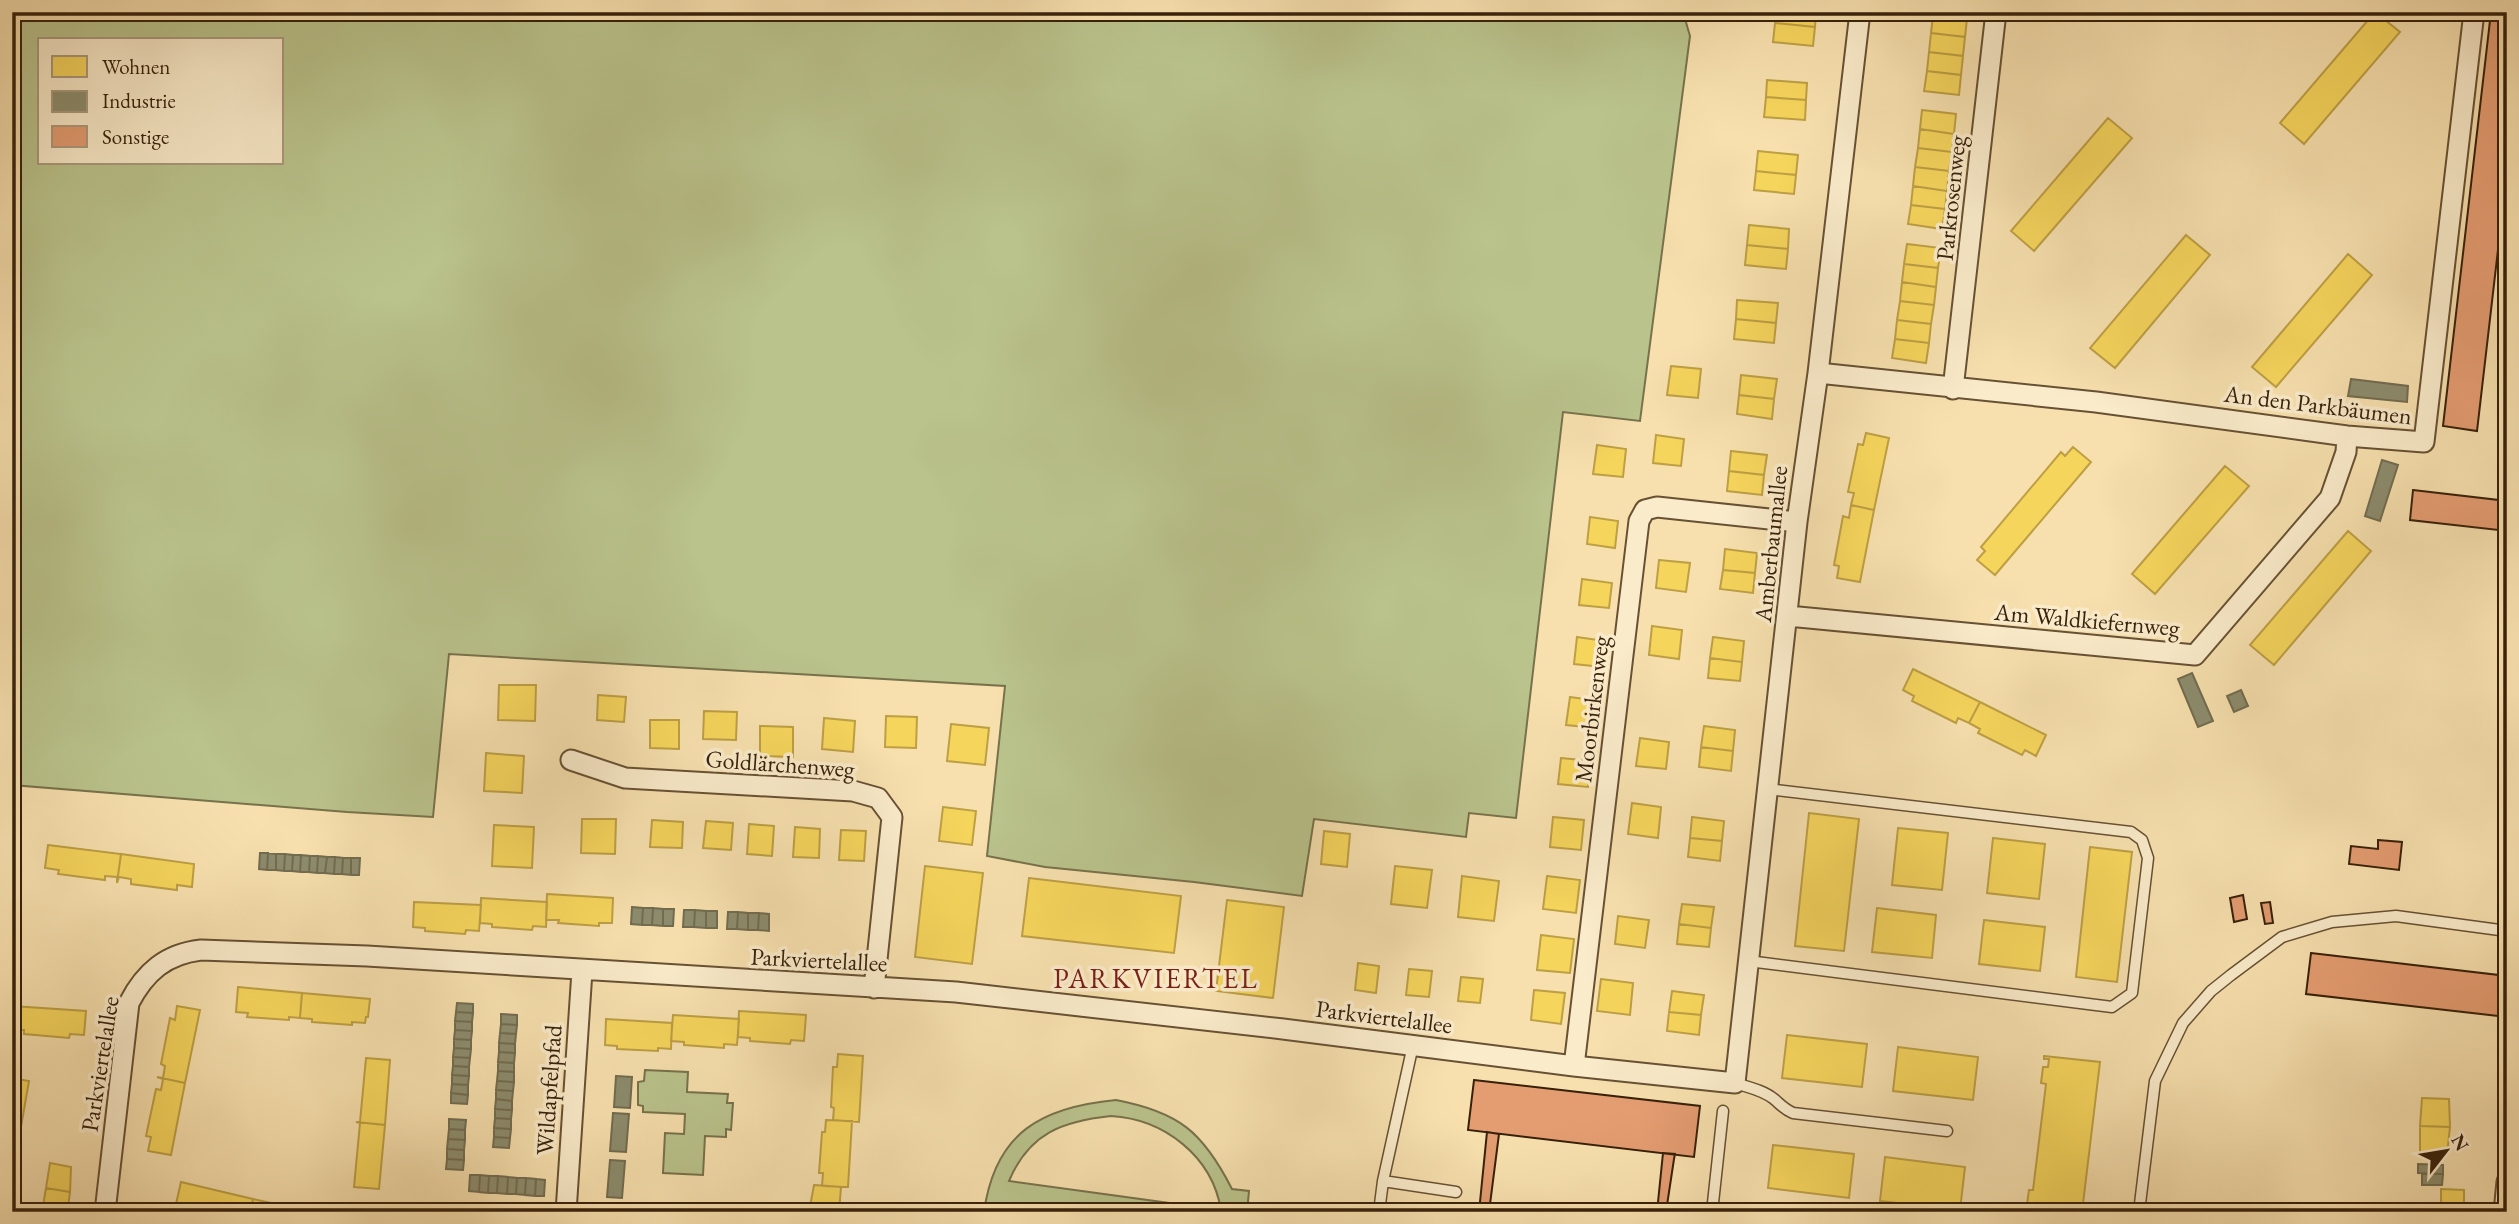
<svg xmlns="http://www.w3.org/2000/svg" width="2519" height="1224" viewBox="0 0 2519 1224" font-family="'EB Garamond',serif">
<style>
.green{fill:#bac38c;stroke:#78724c;stroke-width:2;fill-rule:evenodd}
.homes{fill:#f6d55c;stroke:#bd9f44;stroke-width:2}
.industry{fill:#8c8c6e;stroke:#726c50;stroke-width:2}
.building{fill:#e49c71;stroke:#37210b;stroke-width:2}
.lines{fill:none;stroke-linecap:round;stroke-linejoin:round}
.service-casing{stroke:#675134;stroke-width:13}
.minor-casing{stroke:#675134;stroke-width:23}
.service{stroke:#faebca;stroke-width:10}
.minor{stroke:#faebca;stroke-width:19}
.labels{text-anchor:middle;stroke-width:7;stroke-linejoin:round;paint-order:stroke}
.street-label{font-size:24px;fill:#37210b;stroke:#faebca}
.quarter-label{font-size:28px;letter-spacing:2px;fill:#7a1f14;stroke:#faebca}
</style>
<rect width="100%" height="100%" fill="#f7e0ae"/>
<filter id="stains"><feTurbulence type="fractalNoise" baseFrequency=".00286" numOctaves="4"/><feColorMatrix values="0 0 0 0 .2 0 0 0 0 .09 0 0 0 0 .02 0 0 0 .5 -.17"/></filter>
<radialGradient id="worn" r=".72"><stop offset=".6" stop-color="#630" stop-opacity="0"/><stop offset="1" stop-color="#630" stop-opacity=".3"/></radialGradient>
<path class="green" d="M12,12h1671l7,24 -50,385 -77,-9 -47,406 -47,-5 -3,24 -152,-18 -12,77 -108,-14 -149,-15 -58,-11 18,-170 -556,-32 -16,163 -86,-5 -335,-27zM282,40v123h-242v-123z
M645,1070l43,2 -1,20 41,2 -1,9h6l-2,27 -5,-1v8l-21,-1 -2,39 -40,-2 2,-40 19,1 1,-20 -42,-2v-6l-5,-1v-23l6,-1z
M1116,1100c63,12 87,32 116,89l17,2 -2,21h-263c11,-80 58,-105 132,-112zM1111,1116c53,3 101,40 110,94l-212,-29c20,-48 54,-60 102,-65z"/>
<path class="homes" d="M1776,12h40l-1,15 -40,-4z
M1934,12h34l-1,7 -34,-4z
M2375,12l25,20 -96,112 -24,-21z
M1933,15l34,4 -2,18 -34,-4z
M1775,23l40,4 -2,19 -40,-4z
M1931,33l34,4 -2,19 -34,-4z
M1929,52l34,4 -2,19 -34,-4z
M1927,71l34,4 -2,20 -35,-4z
M1767,80l40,3 -1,17 -40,-3z
M1766,97l40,3 -1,20 -41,-3z
M1922,110l34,4 -2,20 -34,-5z
M2108,118l24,20 -98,113 -23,-20z
M1920,129l34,5 -2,18 -34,-4z
M1918,148l34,4 -3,19 -34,-4z
M1758,151l40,4 -2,20 -40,-4z
M1915,167l34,4 -2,20 -34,-5z
M1756,171l40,4 -2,19 -40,-4z
M1913,186l34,5 -2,18 -34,-4z
M1911,205l34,4 -3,20 -34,-5z
M1749,225l40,4 -1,20 -41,-4z
M2186,235l24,20 -95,113 -25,-20z
M1907,244l34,4 -3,20 -34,-4z
M1747,245l41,4 -2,20 -41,-4z
M2348,254l24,21 -96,112 -24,-20z
M1904,264l34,4 -2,19 -34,-5z
M1902,282l34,5 -2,18 -34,-4z
M1737,300l41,3 -2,20 -40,-4z
M1900,301l34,4 -3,19 -34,-4z
M1736,319l40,4 -2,20 -40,-4z
M1897,320l34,4 -2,19 -34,-4z
M1895,339l34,4 -3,20 -34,-5z
M1671,366l30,3 -3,29 -31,-3z
M1741,375l36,4 -3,20 -35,-4z
M1739,395l35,4 -2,20 -35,-5z
M1866,433l23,5 -15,72 -23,-5 3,-12 -6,-1 10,-48 5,1z
M1656,435l28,4 -3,27 -28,-3z
M1597,445l29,4 -3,28 -30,-3z
M2073,447l18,15 -96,113 -18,-15 8,-9 -4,-4 80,-95 4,4z
M1731,451l36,4 -3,20 -35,-4z
M2225,466l24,20 -94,108 -23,-20z
M1729,471l35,4 -2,20 -35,-4z
M1851,505l23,5 -14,72 -23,-4 2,-12 -5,-1 9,-49 6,2z
M1590,517l28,4 -3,27 -28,-4z
M2348,531l23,20 -97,114 -24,-20z
M1725,549l32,4 -2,20 -32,-3z
M1659,560l31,3 -4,29 -30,-4z
M1723,570l32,3 -2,20 -33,-4z
M1582,579l30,4 -3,25 -30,-3z
M1652,626l30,4 -3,29 -30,-4z
M1577,637l28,4 -3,26 -28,-3z
M1713,637l31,4 -2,21 -32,-4z
M1710,658l32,4 -2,19 -32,-3z
M1913,669l67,33 -11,21 -11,-5 -2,5 -44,-22 2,-5 -11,-6z
M499,685h37l-1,36 -37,-1z
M598,695l28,2 -2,25 -27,-2z
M1570,697l29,4 -3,27 -30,-3z
M1980,702l66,33 -10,21 -11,-6 -3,5 -44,-22 2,-4 -11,-6z
M704,711l33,1 -1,28 -33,-1z
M886,716l31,1 -1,31 -31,-1z
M824,718l31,3 -2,31 -31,-3z
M650,720h29v29l-29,-1z
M951,724l38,4 -4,37 -38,-4z
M760,726l33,1v30l-33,-1z
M1704,726l31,4 -2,21 -32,-4z
M1640,738l29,4 -3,27 -30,-3z
M1701,747l32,4 -2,20 -32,-4z
M486,753l38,3 -2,37 -38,-2z
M1561,758l30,3 -3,26 -30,-3z
M1632,803l29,4 -3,31 -30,-4z
M943,807l33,4 -4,34 -33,-4z
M1809,813l50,6 -15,132 -49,-5z
M1553,817l31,3 -3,30 -31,-3z
M1692,817l32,4 -2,20 -32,-3z
M582,819h34l-1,35 -34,-1z
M652,820l31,2 -1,26 -32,-1z
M706,821l27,2 -2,27 -28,-2z
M749,824l25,2 -2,30 -25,-2z
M494,825l40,2 -2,41 -40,-2z
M795,827l25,2 -1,29 -26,-1z
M1898,828l50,5 -6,57 -50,-5z
M841,830l25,1 -2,30 -25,-1z
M1324,831l26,3 -3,33 -26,-3z
M1690,838l32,3 -2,20 -32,-4z
M1993,838l52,6 -6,55 -52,-6z
M48,845l73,9 -4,29v-6l-12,-1v4l-47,-6 1,-4 -14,-2z
M2090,847l42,5 -15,130 -41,-5z
M121,854l73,10 -2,23 -15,-2v5l-46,-6v-5l-12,-2 -2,6z
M925,866l58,7 -11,91 -57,-7z
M1395,866l37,4 -5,38 -36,-4z
M12,870l9,2 -6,22 -3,-1z
M1462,876l37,5 -5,40 -36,-4z
M1547,876l33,4 -4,33 -33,-4z
M1029,878l152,18 -7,57 -152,-17z
M547,894l66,4 -1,25h-13v3l-41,-3 1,-3h-13z
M481,898l66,4 -1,25 -13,-1 -1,4 -40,-3v-3l-12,-1z
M1227,900l57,7 -11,91 -57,-7z
M414,902l67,3 -2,26 -13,-1 -1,4 -40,-3v-3l-12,-1z
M1682,904l32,3 -3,21 -32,-4z
M1877,908l59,7 -4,43 -60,-6z
M1618,916l31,4 -4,28 -30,-4z
M1984,920l61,7 -5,44 -61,-7z
M1679,924l32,4 -2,19 -32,-3z
M1541,935l33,4 -4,34 -33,-3z
M1358,963l21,3 -3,27 -21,-3z
M1409,969l23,2 -3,26 -23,-2z
M1461,977l22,2 -3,24 -22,-2z
M1601,979l32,4 -3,32 -33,-4z
M238,987l64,6 -2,25 -11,-1v3l-42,-3 1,-4 -12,-1z
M1534,990l31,3 -4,31 -30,-4z
M1672,991l32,4 -3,20 -32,-3z
M302,993l68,6 -2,18h-2l-1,6 -13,-1v3l-40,-3v-3l-12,-1z
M12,1006l74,5 -2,24 -14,-1 -1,4 -45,-4v-4h-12z
M177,1006l23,4 -15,73 -28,-6 6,1 2,-12 -4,-2 9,-46 5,2z
M739,1011l67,4 -2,26 -13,-1 -1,4 -40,-3v-3l-12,-1z
M1669,1012l32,3 -2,20 -32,-4z
M673,1015l66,4 -2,26 -13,-1v4l-40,-3v-3l-13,-1z
M606,1019l66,4 -1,26 -13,-1v3l-41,-2v-3l-12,-1z
M1787,1035l80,9 -5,43 -80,-9z
M1898,1047l80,10 -5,43 -80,-9z
M838,1054l25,2 -4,66 -26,-2 1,-12 -3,-1 2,-40h4z
M2044,1056l56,6 -18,150h-51v-7l-4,-1 2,-14h4l13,-106 -5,-1 2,-16h5l1,-8h-5z
M366,1058l24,2 -5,65 -29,-3h4z
M157,1077l28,6 -14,72 -23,-4 3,-14 -5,-1 10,-47 5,1 2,-11z
M12,1078l17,3 -8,46 -9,-1z
M2422,1098l27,1 1,28 -30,-1z
M826,1120l26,1 -4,66 -26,-1 1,-13h-4l3,-41h3z
M356,1122l29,3 -6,64 -25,-2 6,-64z
M2420,1126l30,1 -3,28 -27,-1z
M1773,1145l81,9 -5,44 -81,-10z
M1885,1157l80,10 -5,43 -80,-9z
M50,1163l21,4 -1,25 -24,-4z
M181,1182l72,17 -3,13h-63l1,-5 -12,-3z
M814,1185l27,2 -2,25h-30z
M46,1188l24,4 -2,15 -3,-1 -1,6h-22z
M2441,1189l23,1v22h-23z
M253,1199l32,7 18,6h-53z"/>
<path class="industry" d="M2351,379l57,7 -1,16 -59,-6z
M2382,460l16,5 -18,56 -15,-5z
M2192,673l21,48 -15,6 -20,-48z
M2241,690l7,16 -14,6 -7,-16z
M260,853h8l-1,17 -8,-1z
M268,853l8,1v16h-9z
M276,854h9l-1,17 -8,-1z
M285,854l8,1 -1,16h-8z
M293,855h8l-1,17 -8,-1z
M301,855l9,1 -1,16h-9z
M310,856h8l-1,17 -8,-1z
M318,856l9,1 -2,16h-8z
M327,857h8l-1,17 -9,-1z
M335,857l8,1 -1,16h-8z
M343,858h8v17l-9,-1z
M351,858h9l-1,17h-8z
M632,907l11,1 -1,17 -11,-1z
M643,908h10l-1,17h-10z
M653,908l10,1v17l-11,-1z
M663,909h11l-1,17h-10z
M684,910h11l-1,17h-11z
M695,910l11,1v17l-12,-1z
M706,911h11v17h-11z
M728,912h10l-1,17h-10z
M738,912l10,1v17l-11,-1z
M748,913h11l-1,17h-10z
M759,913l10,1v17l-11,-1z
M457,1003l16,1v9l-17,-1z
M456,1012l17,1 -1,9 -17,-1z
M501,1014l16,1v10l-16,-1z
M455,1021l17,1v9l-17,-1z
M501,1024l16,1 -1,9 -16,-1z
M455,1030l17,1 -1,9 -17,-1z
M500,1033l16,1 -1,10 -16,-1z
M454,1039l17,1v9l-17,-1z
M499,1043l16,1v9l-16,-1z
M454,1048l17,1 -1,9 -17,-1z
M499,1052l16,1 -1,10 -16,-1z
M453,1057l17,1 -1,9 -16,-1z
M498,1062l16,1v9l-16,-1z
M453,1066l16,1v9l-17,-1z
M498,1071l16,1v10l-17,-1z
M452,1075l17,1 -1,9 -16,-1z
M616,1076l16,1 -2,31 -16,-1z
M497,1081l17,1 -1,9 -17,-1z
M452,1084l16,1v10l-17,-2z
M496,1090l17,1 -1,10 -16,-2z
M451,1093l17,2 -1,9 -16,-1z
M496,1099l16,2v9l-17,-1z
M495,1109l17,1 -1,9 -16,-1z
M613,1113l16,1 -3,38 -16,-1z
M495,1118l16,1v10l-17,-1z
M449,1119l17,1 -1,10 -16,-1z
M494,1128l17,1 -1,9 -16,-1z
M449,1129l16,1v10l-17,-1z
M494,1137l16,1 -1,10 -16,-1z
M448,1139l17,1 -1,10 -17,-1z
M447,1149l17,1v10l-17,-1z
M447,1159l17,1 -1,10 -17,-1z
M610,1160l15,1 -3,37 -15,-1z
M2418,1164l25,1v9l-25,-1z
M2422,1174h21l-1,11h-20z
M470,1175h10l-1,17 -10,-1z
M480,1175l9,1 -1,17 -9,-1z
M489,1176h9l-1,17h-9z
M498,1176l10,1 -1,17 -10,-1z
M508,1177l9,1 -1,16h-9z
M517,1178h9l-1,17 -9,-1z
M526,1178l10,1 -1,17 -10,-1z
M536,1179l9,1 -1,16h-9z"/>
<path class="building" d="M2491,12h16v160l-30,259 -34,-5z
M2413,490l94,11v30l-97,-11z
M2378,840l24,2 -3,28 -50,-6 2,-18 27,3z
M2243,895l4,24 -13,3 -4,-24z
M2270,902l3,21 -8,1 -4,-21z
M2311,953l196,23v41l-201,-23z
M1474,1080l226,26 -6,51 -226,-27z
M1487,1132l12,2 -10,78h-10z
M1663,1153l12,1 -1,5 -8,53h-9z"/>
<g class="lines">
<defs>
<path id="service" d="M1748,961l364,46 20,-14 16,-135 -6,-18 -11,-8 -364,-43
M1735,1083c12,4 28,7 39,16 7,6 10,10 19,14l154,18
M1383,1181l73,11
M1379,1212l4,-31 30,-136
M1712,1212l11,-101
M2139,1212l16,-131 28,-58 28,-32 20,-16 51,-38 50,-15 64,-6 111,15"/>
<path id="minor" d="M1818,373l278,29 251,34 77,6 50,-430
M1953,389l43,-377
M1788,616l407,39 135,-157 16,-46 1,-16
M571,760l54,18 228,13 25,7 14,19 -18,171
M1574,1066l65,-545 6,-11 12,-3 140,15
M105,1212l24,-209c16,-31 37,-49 72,-53l166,6 589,36 327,37 291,37 161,17 62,-561 21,-149 42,-361
M566,1212l16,-241
M2504,1212l3,-30"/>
</defs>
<use href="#service" class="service-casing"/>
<use href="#minor" class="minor-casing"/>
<use href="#service" class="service"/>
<use href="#minor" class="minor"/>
</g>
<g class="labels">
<g class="street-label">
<text transform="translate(1951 198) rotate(-84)" y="8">Parkrosenweg</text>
<text transform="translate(2318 405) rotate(7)" y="8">An den Parkbäumen</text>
<text transform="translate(1771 544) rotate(-84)" y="8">Amberbaumallee</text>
<text transform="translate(2087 620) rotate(5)" y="8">Am Waldkiefernweg</text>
<text transform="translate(1592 709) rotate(-83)" y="8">Moorbirkenweg</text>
<text transform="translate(780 764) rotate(4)" y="8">Goldlärchenweg</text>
<text transform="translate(819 960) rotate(3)" y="8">Parkviertelallee</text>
<text transform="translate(1384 1017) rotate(7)" y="8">Parkviertelallee</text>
<text transform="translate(100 1064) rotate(-81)" y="8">Parkviertelallee</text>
<text transform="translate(549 1090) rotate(-86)" y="8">Wildapfelpfad</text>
</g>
<g class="quarter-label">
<text x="1156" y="988">PARKVIERTEL</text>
</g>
</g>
<rect width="2519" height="1224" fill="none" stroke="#f7e0ae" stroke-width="42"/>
<rect x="14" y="14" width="2491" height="1196" fill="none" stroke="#37210b" stroke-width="3.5"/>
<rect x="21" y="21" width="2477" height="1182" fill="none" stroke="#37210b" stroke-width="2"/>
<rect x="38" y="38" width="245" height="126" fill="#faebca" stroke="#ac9a7e" stroke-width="2"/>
<rect x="52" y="56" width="35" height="21" fill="#f6d55c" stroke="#ac9a7e" stroke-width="2"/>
<text x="102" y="74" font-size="21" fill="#37210b">Wohnen</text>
<rect x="52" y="91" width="35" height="21" fill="#8c8c6e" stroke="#ac9a7e" stroke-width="2"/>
<text x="102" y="108" font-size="21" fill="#37210b">Industrie</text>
<rect x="52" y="126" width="35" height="21" fill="#e49c71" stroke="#ac9a7e" stroke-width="2"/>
<text x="102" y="144" font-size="21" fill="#37210b">Sonstige</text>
<g transform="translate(2446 1151) rotate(59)" stroke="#faebca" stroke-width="5" paint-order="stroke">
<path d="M0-5L12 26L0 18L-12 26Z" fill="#37210b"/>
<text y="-10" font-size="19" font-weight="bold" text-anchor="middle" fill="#37210b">N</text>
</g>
<rect width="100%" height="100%" filter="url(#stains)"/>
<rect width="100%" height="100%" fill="url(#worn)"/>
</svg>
